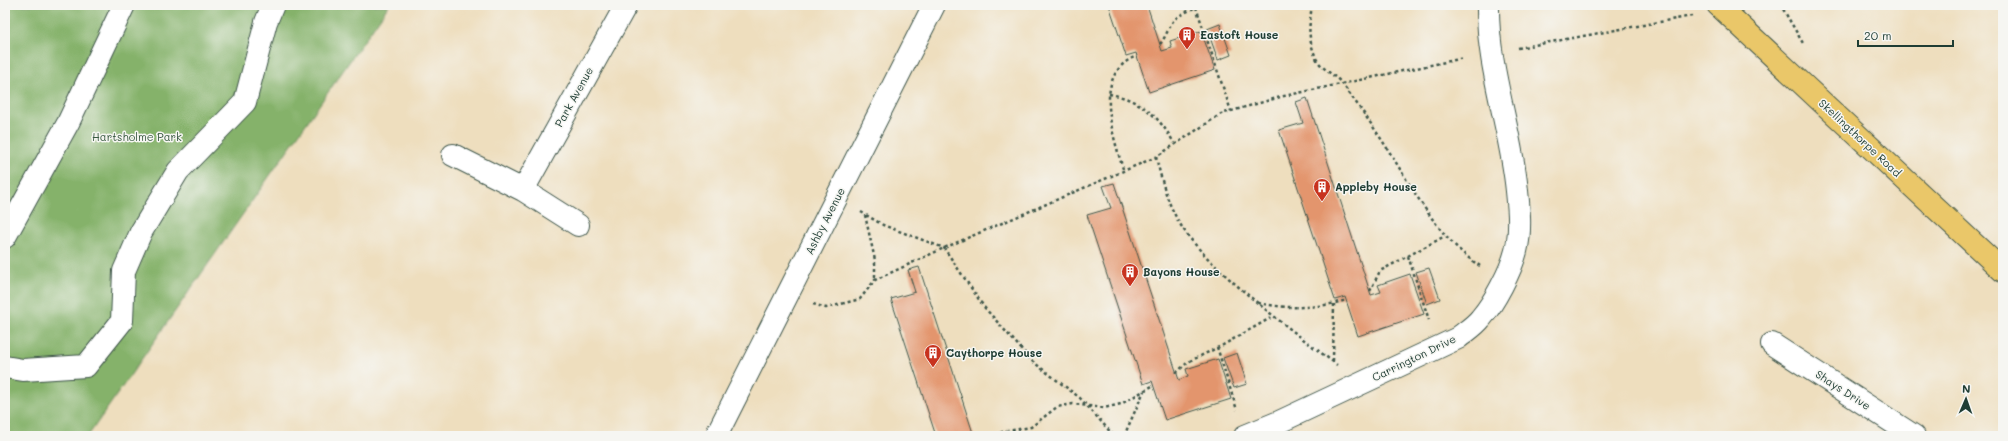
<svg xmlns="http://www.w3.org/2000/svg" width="2008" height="441" viewBox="0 0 2008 441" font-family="Mali,sans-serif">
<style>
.forest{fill:#85b26a;stroke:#52784f}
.building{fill:#e3956d}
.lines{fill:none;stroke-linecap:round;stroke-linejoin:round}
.minor-casing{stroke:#3e5549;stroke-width:24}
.major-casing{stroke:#3e5549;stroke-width:24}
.path{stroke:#3e5549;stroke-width:2.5;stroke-dasharray:3 3;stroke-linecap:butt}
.minor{stroke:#fff;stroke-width:22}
.major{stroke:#eac769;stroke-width:22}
.labels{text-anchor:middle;stroke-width:3;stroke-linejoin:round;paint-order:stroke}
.poi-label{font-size:11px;font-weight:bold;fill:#1f3d34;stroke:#f6f6f2;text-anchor:start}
.street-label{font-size:11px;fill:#1f3d34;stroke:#f6f6f2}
.park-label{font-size:11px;fill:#3a5a42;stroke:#f6f6f2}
</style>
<rect width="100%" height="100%" fill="#f6f6f2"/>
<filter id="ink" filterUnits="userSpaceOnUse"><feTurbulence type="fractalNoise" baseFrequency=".025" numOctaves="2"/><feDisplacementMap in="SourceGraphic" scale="8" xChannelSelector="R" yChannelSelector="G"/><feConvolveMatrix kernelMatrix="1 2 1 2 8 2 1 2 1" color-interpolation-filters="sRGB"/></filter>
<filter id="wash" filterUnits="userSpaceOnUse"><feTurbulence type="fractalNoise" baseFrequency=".012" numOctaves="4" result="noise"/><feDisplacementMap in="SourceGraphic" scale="16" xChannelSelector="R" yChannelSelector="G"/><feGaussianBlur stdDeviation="0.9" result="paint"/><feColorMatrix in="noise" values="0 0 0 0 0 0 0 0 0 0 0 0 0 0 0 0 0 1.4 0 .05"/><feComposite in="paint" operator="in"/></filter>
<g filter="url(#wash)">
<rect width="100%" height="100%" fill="#eedebe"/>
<path class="forest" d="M5,5h384l-301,431h-83z"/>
<g id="blocks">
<path class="building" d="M1109,5h38l15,46 10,-3 -2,-7 31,-10 14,39 -66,22 -13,-39 -10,3z
M1220,24l11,31 -13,5 -11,-31z
M1307,98l64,197 10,-3 -3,-7 32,-11 14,40 -66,22 -13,-39 -10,3 -56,-170 24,-7 -7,-21z
M1114,183l65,197 9,-4 -2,-7 32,-10 13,40 -66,21 -13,-39 -9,3 -56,-169 24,-7 -8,-22z
M919,267l55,169h-38l-45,-137 24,-7 -7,-22z
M1429,268l11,31 -13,5 -11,-32z
M1237,353l10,31 -13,4 -11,-30z"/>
</g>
</g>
<g filter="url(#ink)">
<use href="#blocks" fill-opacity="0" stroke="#3e5549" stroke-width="1"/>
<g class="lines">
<defs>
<path id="minor" d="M453,155l70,35
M578,225l-55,-35 103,-185
M5,237l63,-114 56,-118
M1772,344l142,92
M5,367l18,3 63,-4 36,-45 2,-50 17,-39 37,-61 67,-69 21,-80 7,-17
M716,436l218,-431
M1245,436l34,-14 179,-84c7,-6 17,-12 23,-20 13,-15 30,-47 35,-67 5,-19 3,-41 1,-60 -6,-63 -30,-123 -29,-186"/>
<path id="major" d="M1718,5l285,266"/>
</defs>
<use href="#minor" class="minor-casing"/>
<use href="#major" class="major-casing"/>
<path class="path" d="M1312,5c-3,22 -5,31 4,53 5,11 21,18 28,28 16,22 32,44 46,67 26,41 49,86 90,113
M1779,5l4,4 21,36
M1196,7l35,104
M1160,44c6,-7 9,-18 14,-24 7,-7 17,-9 24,-15
M1518,48l174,-32
M1109,94c31,5 50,22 65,49
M1156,157c5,20 10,42 20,60 12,22 29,39 47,56 36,33 75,62 114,92
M1123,169c-10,-34 -32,-96 14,-113
M861,212l22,13 61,23 40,59 48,54 48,37 34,38
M865,215l10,45v20
M1408,256l21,64
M1370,291l10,-20 65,-35
M1258,303c29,6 60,6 88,-3
M813,304l13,4 34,-9 15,-19 69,-32 212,-91 65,-43 63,-18 180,-38
M1217,347l20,63
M1333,361l1,-57
M1176,373l12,-11 35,-17 51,-29
M995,436l7,-4 29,-5 26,-20 16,-3 31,4 17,-4 33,-19
M1124,436l20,-45"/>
<use href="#minor" class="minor"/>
<use href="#major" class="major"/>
</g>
</g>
<defs>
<symbol id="building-pin" viewBox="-11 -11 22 30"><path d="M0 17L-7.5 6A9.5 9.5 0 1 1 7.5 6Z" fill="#c8321e" stroke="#f6f6f2"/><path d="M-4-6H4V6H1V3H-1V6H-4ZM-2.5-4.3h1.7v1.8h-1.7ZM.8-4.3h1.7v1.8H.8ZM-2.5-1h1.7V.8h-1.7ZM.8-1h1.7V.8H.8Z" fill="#fff"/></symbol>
</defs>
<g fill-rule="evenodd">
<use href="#building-pin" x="1177" y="25" width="20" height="27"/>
<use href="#building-pin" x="1312" y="177" width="20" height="27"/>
<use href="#building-pin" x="1120" y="262" width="20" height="27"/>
<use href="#building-pin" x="923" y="343" width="20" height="27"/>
</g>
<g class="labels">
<g class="poi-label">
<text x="1200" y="39">Eastoft House</text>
<text x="1335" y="191">Appleby House</text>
<text x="1143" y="276">Bayons House</text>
<text x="946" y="357">Caythorpe House</text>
</g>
<g class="street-label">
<text transform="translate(574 97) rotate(-61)" y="4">Park Avenue</text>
<text transform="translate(1860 138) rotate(43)" y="4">Skellingthorpe Road</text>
<text transform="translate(825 221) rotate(-63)" y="4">Ashby Avenue</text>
<text transform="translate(1414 358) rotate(-26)" y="4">Carrington Drive</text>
<text transform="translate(1843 390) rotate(33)" y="4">Shays Drive</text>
</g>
<g class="park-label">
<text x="137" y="141">Hartsholme Park</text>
</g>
</g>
<rect width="2008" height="441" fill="none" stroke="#f6f6f2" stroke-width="20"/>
<g transform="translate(1966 399) rotate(2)" stroke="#f6f6f2" stroke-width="3" paint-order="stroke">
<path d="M0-3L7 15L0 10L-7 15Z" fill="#1f3d34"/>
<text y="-6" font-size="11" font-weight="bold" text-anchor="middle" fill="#1f3d34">N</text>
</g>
<path d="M1858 40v6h95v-6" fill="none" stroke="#1f3d34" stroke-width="2"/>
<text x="1864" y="40" font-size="12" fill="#1f3d34" stroke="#f6f6f2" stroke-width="3" paint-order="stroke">20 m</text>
</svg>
